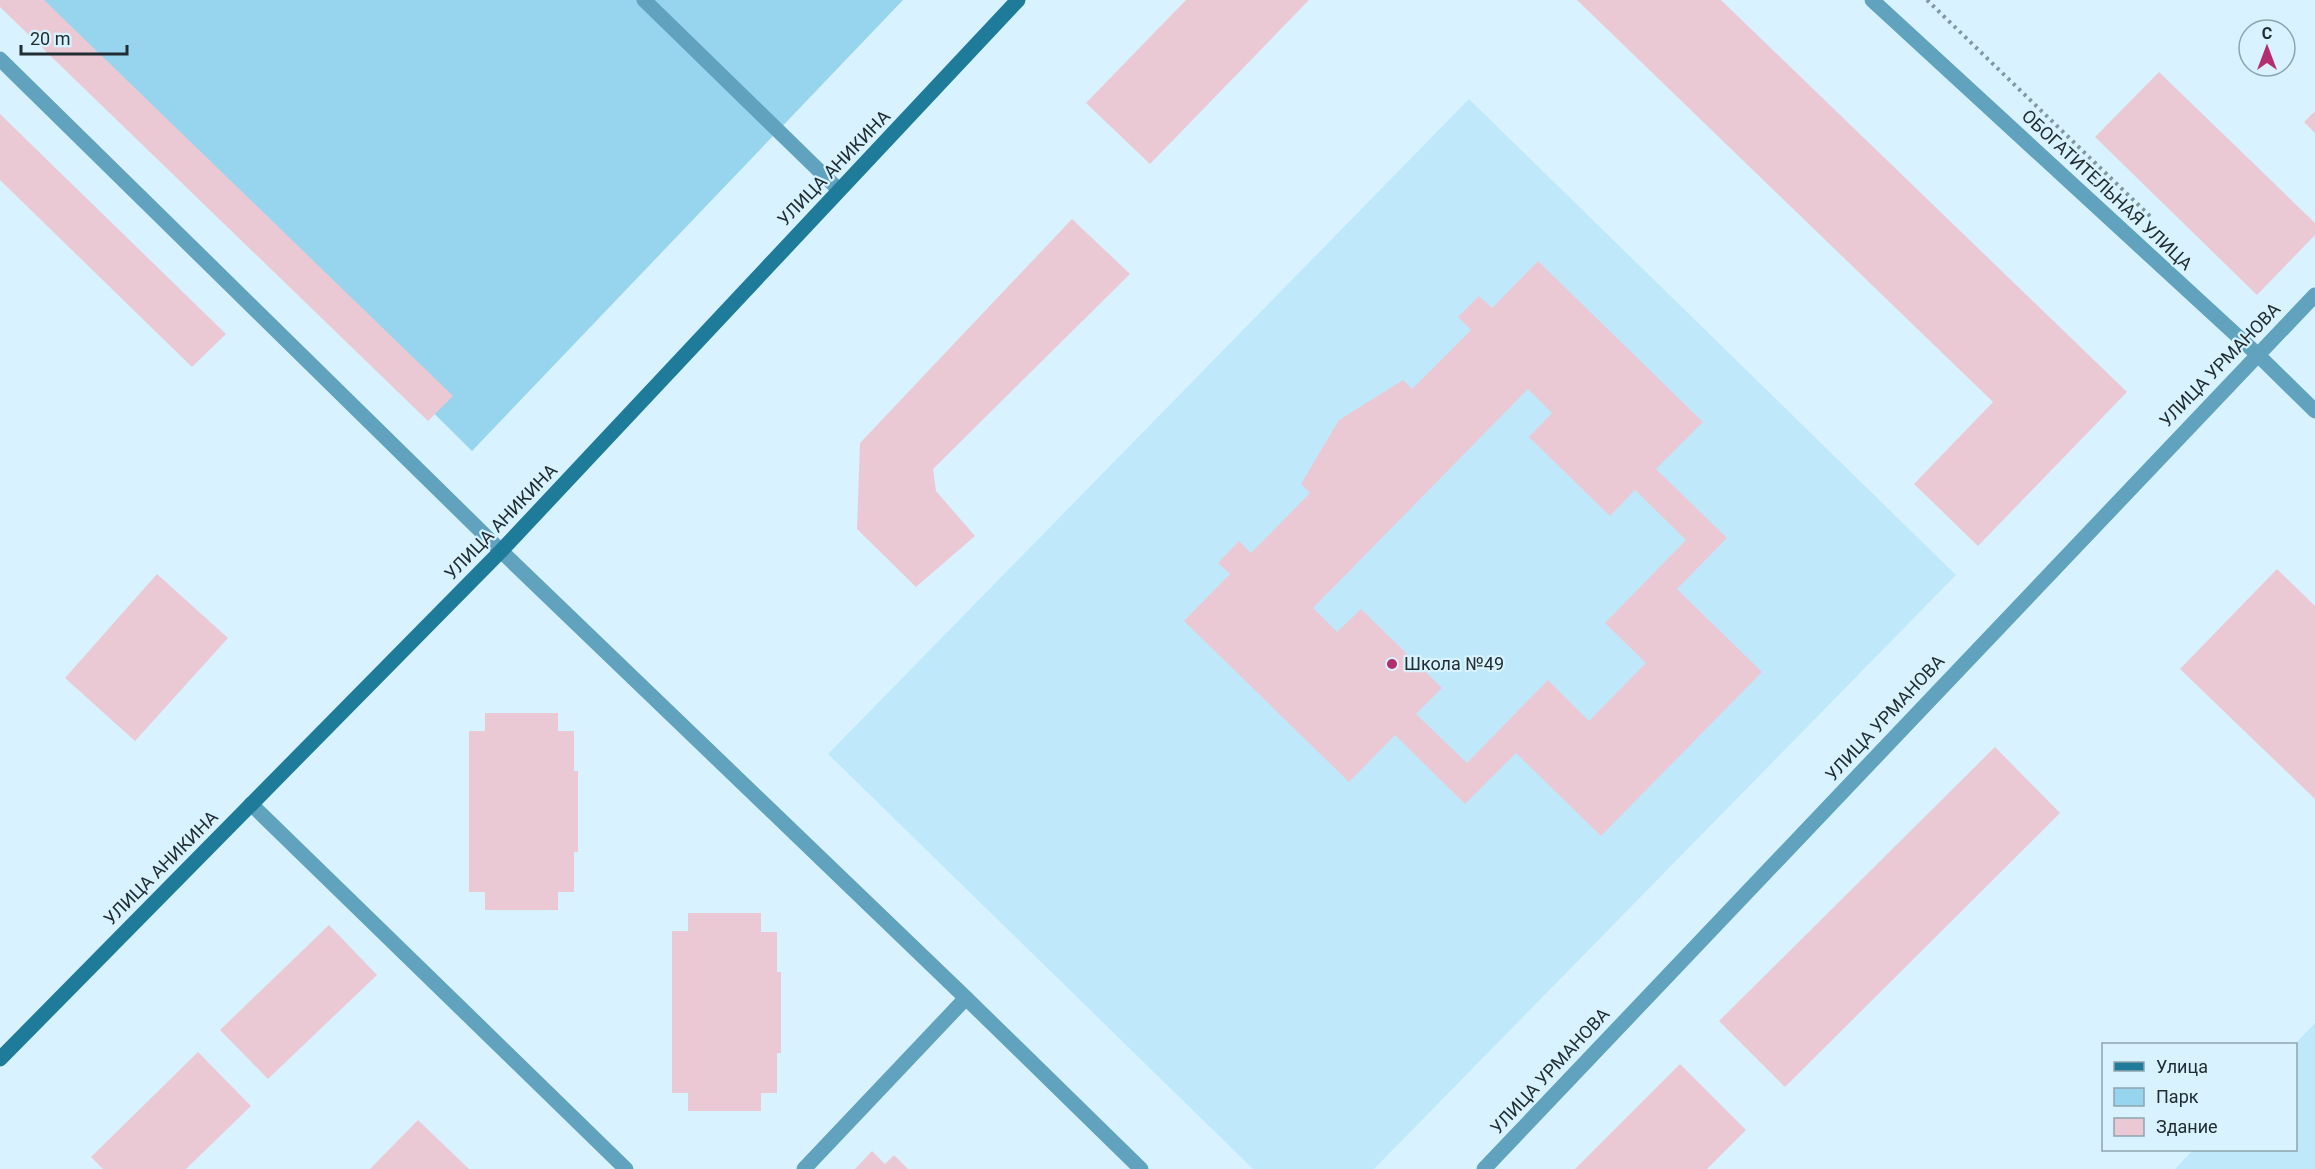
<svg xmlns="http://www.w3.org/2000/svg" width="2315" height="1169" viewBox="0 0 2315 1169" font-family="Roboto,sans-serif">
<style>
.built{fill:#bfe9fb}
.green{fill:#97d5ee}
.building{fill:#eac9d4;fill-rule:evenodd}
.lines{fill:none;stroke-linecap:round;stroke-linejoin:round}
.path{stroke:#82979f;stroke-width:4;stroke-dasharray:3 4.5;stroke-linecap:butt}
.lane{stroke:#61a3be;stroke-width:15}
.street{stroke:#61a3be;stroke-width:15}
.secondary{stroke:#1f7b9a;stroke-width:15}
.poi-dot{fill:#b42d6f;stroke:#d8f3ff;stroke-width:2}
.labels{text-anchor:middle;stroke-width:4.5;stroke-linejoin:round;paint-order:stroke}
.street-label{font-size:18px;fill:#202d32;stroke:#d8f3ff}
.poi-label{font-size:18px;fill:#202d32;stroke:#d8f3ff;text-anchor:start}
</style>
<rect width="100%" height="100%" fill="#d8f3ff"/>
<path class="built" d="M1469,99l487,476 -582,594h-121l-425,-415z
M2315,1023v146h-140l18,-19h103l-1,-106z"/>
<path class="green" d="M16,0h887l-431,451z"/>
<path class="building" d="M0,0h44l409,396 -25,25 -428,-414z
M1186,0h123l-159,164 -64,-61z
M1577,0h144l406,392 -149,154 -64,-62 79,-82z
M2159,72l156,151v12l-58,60 -162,-158z
M2315,111v22l-11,-11z
M0,114l226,220 -34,33 -192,-187z
M1072,219l58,55 -197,195 3,22 39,45 -59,51 -59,-58 3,-86z
M1538,261l165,161 -47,47 71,69 -50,51 85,83 -161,164 -85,-83 -51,51 -70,-69 -46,47 -165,-161 46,-47 -12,-11 21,-22 12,12 59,-60 -9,-9 38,-64 64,-40 9,9 59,-59 -13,-13 21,-21 13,12zM1528,389l24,24 -23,24 81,79 25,-26 51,50 -81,83 41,40 -57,58 -41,-41 -81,83 -51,-49 26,-26 -81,-79 -24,23 -24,-24z
M2277,569l38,37v193l-135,-130z
M157,574l71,64 -93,103 -70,-63z
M485,713h73v18h16v40h4v81h-4v40h-16v18h-73v-18h-16v-161h16z
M1995,747l65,66 -275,274 -66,-66z
M688,913h73v19h16v40h4v81h-4v40h-16v18h-73v-18h-16v-162h16z
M329,925l48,50 -109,104 -48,-49z
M198,1052l53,54 -65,63h-83l-12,-12z
M1680,1064l66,66 -39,39h-132z
M418,1120l51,49h-99z
M872,1151l13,13 9,-9 14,14h-53z"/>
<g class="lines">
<path class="path" d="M1927,0l226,219"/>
<path class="lane" d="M644,0l195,190
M251,804l375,365
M804,1169l162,-171"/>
<path class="street" d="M1872,0l385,354 58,57
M0,59l501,492 465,447 175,171
M1484,1169l831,-874"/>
<path class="secondary" d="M0,1059l501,-508 517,-551"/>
</g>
<circle class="poi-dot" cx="1392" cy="664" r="6"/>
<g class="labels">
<g class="street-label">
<text transform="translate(834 168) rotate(-46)" y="6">УЛИЦА АНИКИНА</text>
<text transform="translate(2107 190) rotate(43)" y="6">ОБОГАТИТЕЛЬНАЯ УЛИЦА</text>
<text transform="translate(2220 365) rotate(-46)" y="6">УЛИЦА УРМАНОВА</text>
<text transform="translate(501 522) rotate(-46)" y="6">УЛИЦА АНИКИНА</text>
<text transform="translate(1885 718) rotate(-47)" y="6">УЛИЦА УРМАНОВА</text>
<text transform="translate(161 868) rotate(-45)" y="6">УЛИЦА АНИКИНА</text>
<text transform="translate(1550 1071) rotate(-47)" y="6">УЛИЦА УРМАНОВА</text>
</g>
<g class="poi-label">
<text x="1404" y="670">Школа №49</text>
</g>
</g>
<rect x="2102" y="1043" width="195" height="108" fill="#d8f3ff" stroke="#8ea4ad" stroke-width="1.5"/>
<rect x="2114" y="1062" width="30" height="9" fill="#1f7b9a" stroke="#8ea4ad" stroke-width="1.5"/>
<text x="2156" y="1073" font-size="18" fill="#202d32">Улица</text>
<rect x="2114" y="1088" width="30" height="18" fill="#97d5ee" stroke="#8ea4ad" stroke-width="1.5"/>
<text x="2156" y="1103" font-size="18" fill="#202d32">Парк</text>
<rect x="2114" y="1118" width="30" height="18" fill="#eac9d4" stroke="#8ea4ad" stroke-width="1.5"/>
<text x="2156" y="1133" font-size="18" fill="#202d32">Здание</text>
<g transform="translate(2267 48)"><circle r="28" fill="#d8f3ff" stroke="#8ea4ad" stroke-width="1.5"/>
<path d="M0-4.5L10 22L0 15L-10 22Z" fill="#b42d6f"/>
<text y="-9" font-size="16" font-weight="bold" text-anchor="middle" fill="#202d32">С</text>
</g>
<path d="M21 45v9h106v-9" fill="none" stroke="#202d32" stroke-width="3"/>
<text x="30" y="45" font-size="18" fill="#202d32" stroke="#d8f3ff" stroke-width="4.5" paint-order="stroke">20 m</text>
</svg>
